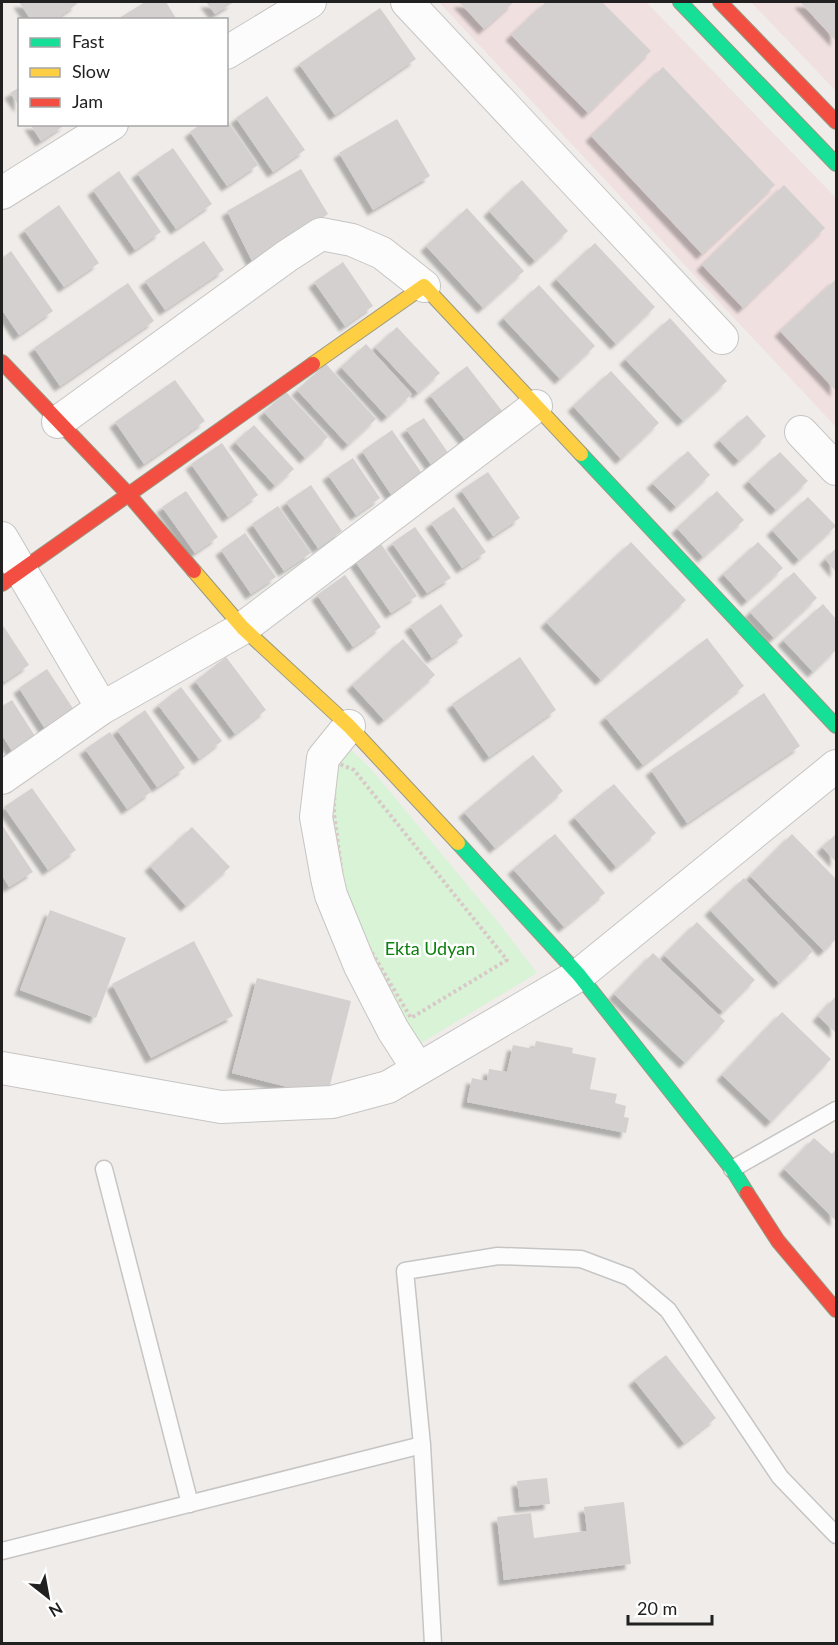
<svg xmlns="http://www.w3.org/2000/svg" width="838" height="1645" viewBox="0 0 838 1645" font-family="Lato,sans-serif">
<style>
.commercial{fill:#f0e0e0}
.park{fill:#d8f3d6}
.building{fill:#d4d0cf;filter:url(#shadow)}
.lines{fill:none;stroke-linecap:round;stroke-linejoin:round}
.lane-casing{stroke:#c6c5c4;stroke-width:19}
.street-casing{stroke:#c6c5c4;stroke-width:34}
.fast-casing{stroke:#999880;stroke-width:16}
.slow-casing{stroke:#999880;stroke-width:16}
.jam-casing{stroke:#999880;stroke-width:16}
.path{stroke:#d8c9c8;stroke-width:4;stroke-dasharray:3 3;stroke-linecap:butt}
.lane{stroke:#fdfcfc;stroke-width:16}
.street{stroke:#fdfcfc;stroke-width:32}
.fast{stroke:#16e098;stroke-width:14}
.slow{stroke:#ffcf43;stroke-width:14}
.jam{stroke:#f24e42;stroke-width:14}
.labels{text-anchor:middle;stroke-width:5;stroke-linejoin:round;paint-order:stroke}
.park-label{font-size:18px;fill:#0d800f;stroke:#fff}
</style>
<defs>
<filter id="shadow"><feDropShadow dx="-5.5" dy="5.5" stdDeviation="1.5" flood-color="#0004"/></filter>
</defs>
<rect width="100%" height="100%" fill="#efece9"/>
<path class="commercial" d="M439,2h207l190,196v229z
M751,2h85v89z"/>
<path class="park" d="M333,732l39,38 126,152 39,51 -131,79 -83,-189z"/>
<path class="building" d="M19,2h57l1,2 -22,16h-24z
M145,2h21l11,18h-61z
M206,2h28l-19,12z
M459,2h55l-30,27z
M546,2h56l49,49 -63,62 -77,-78z
M800,2h36v39z
M380,8l36,51 -81,56 -36,-51z
M663,67l112,118 -73,69 -111,-118z
M20,87v20l-10,-14z
M267,96l38,54 -32,22 -37,-54z
M226,119l32,46 -31,21 -37,-54 11,-8h25z
M397,119l33,57 -57,34 -34,-57z
M30,124h36l-25,17z
M173,148l39,56 -36,25 -39,-56z
M301,169l27,45 -74,51 -27,-54z
M119,171l42,61 -26,18 -42,-60z
M522,180l46,51 -33,30 -46,-50z
M784,185l41,43 -82,80 -41,-43z
M59,205l40,58 -35,24 -40,-57z
M467,208l57,63 -41,37 -57,-62z
M204,241l20,29 -59,40 -20,-29z
M595,243l60,64 -39,37 -60,-65z
M11,251l42,60 -34,24 -17,-25v-52z
M343,262l30,44 -28,20 -31,-44z
M836,279v112l-56,-60z
M128,283l26,38 -94,65 -26,-38z
M539,285l56,61 -35,33 -57,-61z
M670,318l57,63 -44,40 -58,-62z
M397,327l43,46 -22,20 -43,-46z
M366,344l46,50 -25,23 -46,-50z
M326,364l50,55 -28,26 -51,-55z
M467,366l39,50 -37,29 -39,-50z
M611,371l48,52 -38,36 -48,-53z
M175,380l30,41 -61,43 -29,-42z
M286,392l42,45 -23,21 -41,-46z
M747,415l19,21 -27,25 -20,-21z
M424,418l27,39 -17,12 -28,-40z
M254,425l40,44 -19,17 -40,-44z
M392,430l31,45 -31,21 -30,-45z
M222,443l36,52 -30,22 -37,-53z
M688,451l22,24 -34,32 -24,-24z
M780,452l28,29 -32,29 -28,-29z
M353,458l27,40 -24,17 -28,-40z
M488,472l32,46 -27,18 -32,-46z
M311,485l31,46 -24,17 -32,-46z
M186,491l32,46 -23,16 -33,-46z
M717,491l27,29 -41,37 -26,-29z
M808,497l28,29 -37,34 -27,-30z
M278,506l33,47 -27,18 -32,-47z
M454,507l32,45 -24,16 -31,-45z
M415,527l36,51 -24,15 -35,-50z
M245,533l31,44 -25,17 -30,-44z
M631,542l55,58 -85,80 -55,-58z
M758,542l25,26 -36,33 -24,-27z
M381,544l36,52 -26,17 -36,-52z
M836,548v24l-11,-13z
M794,572l23,26 -43,40 -24,-26z
M345,575l36,52 -28,20 -36,-52z
M441,604l22,32 -31,22 -22,-32z
M823,604l13,15v31l-23,22 -30,-32z
M2,624l27,41 -25,17 -2,-3z
M707,638l37,48 -101,79 -38,-48z
M403,639l32,36 -51,45 -32,-35z
M226,657l40,53 -31,24 -40,-53z
M520,657l36,53 -67,47 -37,-53z
M47,669l31,47 -29,19 -30,-47z
M181,687l41,54 -23,18 -41,-54z
M764,693l36,53 -113,77 -36,-53z
M12,700l23,36 -23,15 -10,-16v-29z
M145,710l40,58 -28,19 -40,-57z
M110,732l41,60 -24,17 -42,-60z
M533,755l30,36 -68,57 -31,-36z
M614,784l42,49 -40,34 -42,-50z
M32,788l44,62 -28,20 -44,-63z
M2,825l31,47 -24,15 -7,-12z
M192,827l38,40 -44,39 -36,-40z
M555,834l50,59 -41,34 -51,-58z
M792,834l44,45v60l-12,12 -74,-75z
M836,834v28l-14,-15z
M744,878l69,73 -34,32 -69,-73z
M50,910l76,28 -30,80 -76,-28z
M697,922l58,58 -32,32 -59,-57z
M194,941l39,75 -82,42 -39,-74z
M653,953l72,68 -40,42 -71,-69z
M257,978l94,23 -24,96 -95,-24z
M836,996v37l-18,-17z
M782,1012l49,47 -60,63 -49,-47z
M536,1041l37,7 -1,5 24,5 -6,31 27,5 -2,9 11,3 -2,11 5,1 -3,15 -159,-31 5,-24 15,3 2,-12 18,3 6,-27 21,4z
M814,1138l18,16 4,-5v72l-52,-52z
M666,1355l50,63 -32,25 -50,-63z
M547,1478l3,26 -30,3 -3,-26z
M624,1502l7,62 -127,16 -7,-63 34,-4 3,25 53,-7 -3,-24z"/>
<g class="lines">
<defs>
<path id="lane" d="M104,1169l86,335
M732,1169l104,-59
M2,1551l420,-106
M433,1644l-11,-199 -17,-174 93,-15 83,3 48,18 39,33 112,167 56,58"/>
<path id="street" d="M407,2l315,336
M226,53l84,-51
M2,193l110,-69
M58,422l229,-166 34,-22 31,6 30,13 42,33
M801,432l35,37
M2,538l100,170
M349,726l-26,32 -7,59 11,61 4,17 29,71 33,64 25,39
M2,778l100,-70 141,-80 293,-222
M2,1068l219,39 111,-5 56,-15 191,-112 257,-209"/>
<path id="fast" d="M680,2l156,162
M581,454l255,272
M458,843l121,132 153,194 15,24"/>
<path id="slow" d="M313,364l111,-78 157,168
M194,571l49,57 106,98 109,117"/>
<path id="jam" d="M720,2l116,120
M2,362l127,133 65,76
M2,584l311,-220
M747,1193l31,48 58,69"/>
</defs>
<use href="#lane" class="lane-casing"/>
<use href="#street" class="street-casing"/>
<use href="#fast" class="fast-casing"/>
<use href="#slow" class="slow-casing"/>
<use href="#jam" class="jam-casing"/>
<path class="path" d="M335,762l19,8 153,190 -96,58 -46,-77 -21,-50 -10,-78z"/>
<use href="#lane" class="lane"/>
<use href="#street" class="street"/>
<use href="#fast" class="fast"/>
<use href="#slow" class="slow"/>
<use href="#jam" class="jam"/>
</g>
<g class="labels">
<g class="park-label">
<text x="430" y="955">Ekta Udyan</text>
</g>
</g>
<rect width="838" height="1645" fill="none" stroke="#212121" stroke-width="6"/>
<rect x="18" y="18" width="210" height="108" fill="#ffffff" stroke="#a6a6a6" stroke-width="1.5"/>
<rect x="30" y="38" width="30" height="9" fill="#16e098" stroke="#a6a6a6" stroke-width="1.5"/>
<text x="72" y="48" font-size="18" fill="#212121">Fast</text>
<rect x="30" y="68" width="30" height="9" fill="#ffcf43" stroke="#a6a6a6" stroke-width="1.5"/>
<text x="72" y="78" font-size="18" fill="#212121">Slow</text>
<rect x="30" y="98" width="30" height="9" fill="#f24e42" stroke="#a6a6a6" stroke-width="1.5"/>
<text x="72" y="108" font-size="18" fill="#212121">Jam</text>
<g transform="translate(48 1597) rotate(149)" stroke="#ffffff" stroke-width="4.5" paint-order="stroke">
<path d="M0-4.5L10 22L0 15L-10 22Z" fill="#212121"/>
<text y="-9" font-size="16" font-weight="bold" text-anchor="middle" fill="#212121">N</text>
</g>
<path d="M628 1615v9h84v-9" fill="none" stroke="#212121" stroke-width="3"/>
<text x="637" y="1615" font-size="18" fill="#212121" stroke="#ffffff" stroke-width="4.5" paint-order="stroke">20 m</text>
</svg>
